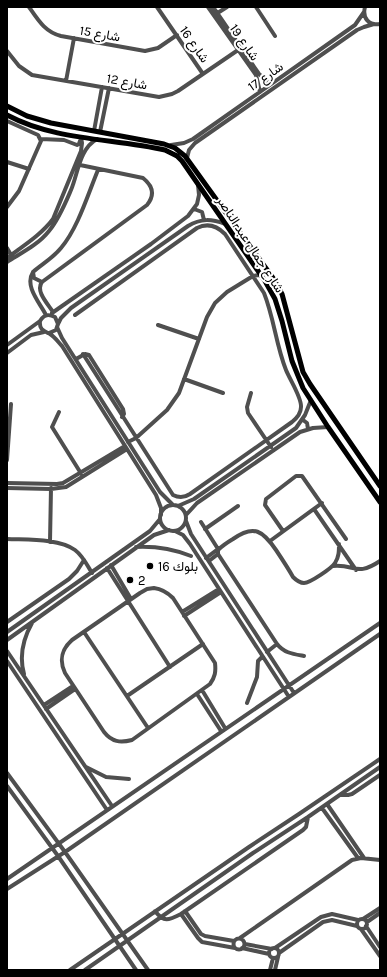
<svg xmlns="http://www.w3.org/2000/svg" width="387" height="977" viewBox="0 0 387 977" font-family="Karla,Vazirmatn,sans-serif">
<style>
.lines{fill:none;stroke-linecap:round;stroke-linejoin:round}
.minor{stroke:#4f4f4f;stroke-width:4}
.major{stroke:#000;stroke-width:5}
.poi-dot{fill:#000;stroke:#fff;stroke-width:1.5}
.labels{text-anchor:middle;stroke-width:4;stroke-linejoin:round;paint-order:stroke}
.street-label{font-size:13px;fill:#000;stroke:#fff}
.poi-label{font-size:13px;fill:#000;stroke:#fff;text-anchor:start}
</style>
<rect width="100%" height="100%" fill="#fff"/>
<g class="lines">
<path class="minor" d="M29,7c9,13 16,25 32,29l84,15 13,-3 19,-13
M157,7l46,67
M208,7l48,68 4,17
M213,7l46,67 12,10
M256,7l19,29
M365,7c-3,11 4,19 15,17
M216,14l11,-7
M7,51l12,15 13,9 127,22 13,-3 6,-3 63,-43
M66,81l8,-43
M7,121l31,14 3,6 -22,50 -12,16
M94,131l8,-44
M100,132l9,-44
M41,139l23,1 13,5 2,-1 1,-3
M171,145l13,-2 9,-4 162,-114 9,-13
M187,158l2,-8 6,-7 162,-113 7,-3 10,-3
M7,162l22,7
M194,209l8,3 2,8
M7,248l4,7
M7,258c16,-12 34,-23 46,-39l28,-68 1,-8 -1,-6
M7,262c14,-9 31,-17 42,-31 10,-12 16,-27 22,-41 7,-16 8,-41 26,-51
M33,272l1,6 8,4
M53,312c-5,-8 -18,-21 -11,-30l105,-77c8,-10 6,-19 -4,-27l-63,-13
M52,313l99,-69 37,-28 9,-12 2,-9 -1,-10
M46,315c-6,-12 -22,-29 -13,-43 9,-8 20,-14 28,-24 17,-20 27,-54 37,-78
M75,315l122,-87c10,-5 20,-2 28,6l39,59c10,25 12,52 22,77 4,10 16,28 15,37 0,7 -4,11 -9,15l-102,72c-6,4 -11,4 -17,1l-90,-141
M58,324l3,-6 10,-10 117,-82c13,-8 24,-7 37,-2
M158,325l41,14
M57,327l5,11 98,154 13,13
M49,333l7,-3 2,-6 -3,-7c-6,-3 -11,-3 -15,4 -1,9 4,10 10,13 5,3 8,8 12,12l94,149 5,13v7
M7,345l33,-24
M7,353l24,-18 13,-3
M76,359l9,-5 4,1 34,54 1,5 -2,3
M184,379l39,14
M251,393l-4,14 1,6 23,34
M59,412l-7,15 30,48
M303,420l4,3 1,6
M128,442l8,-4 31,-28 12,-17 28,-76 8,-14 12,-11 26,-16 6,-1 4,2
M7,460l4,-56
M7,483l50,1 6,-1 62,-37
M7,488l44,1 15,-2 61,-38
M160 518a13 13 0 1 1 26 0a13 13 0 1 1-26 0Z
M178,506l16,-7 102,-71 9,-13 6,-15
M314,509l42,61
M186,515l11,-12 103,-71 13,-4 15,-1
M186,521l5,13 103,159
M201,522l17,27 -12,9
M205,529l33,-23
M175,531l8,4 7,9 99,153
M283,531l-18,-26 1,-6 30,-23h6l44,63
M7,539c19,1 52,-1 68,11 8,6 12,15 17,23
M270,541l52,-38
M50,542l1,-54
M136,547c20,-1 37,2 55,9
M209,561l9,-7
M111,565l20,34
M333,566c23,-2 23,11 47,-5
M107,568l63,99
M154,588c8,1 13,4 19,10l42,65c1,9 0,14 -5,21l-78,56c-12,3 -20,2 -28,-8l-39,-59c-6,-13 -4,-23 7,-33l68,-47 7,-4z
M182,612l37,-23
M184,616l37,-24
M7,622l62,-43 8,-8 7,-11
M7,632l143,-101 10,-12
M84,632l64,96
M7,640l147,-105 15,-5
M7,651l105,155
M267,652l10,-8
M304,656c-11,-2 -20,-3 -27,-12l-59,-90v-4c4,-4 10,-8 15,-11 21,-15 30,-8 43,11 6,9 12,18 17,27 3,3 6,6 11,6 6,0 28,-15 31,-20 4,-6 4,-12 4,-19
M7,661l100,149
M24,674c-5,-18 -1,-35 8,-51
M202,690l23,38
M197,694l24,37
M127,696l76,-52
M247,703l10,-26 1,-16 4,-4
M44,705l29,-19
M46,709l29,-20
M86,767l20,10 23,2
M7,773l58,79 83,118
M7,786l51,70 78,114
M340,795h8l4,-1 28,-19
M327,804l37,54
M322,808l36,50
M7,879l373,-256
M7,889l58,-37 315,-218
M155,911c9,12 14,9 26,3l122,-84 3,-3 2,-10
M185,911l16,23 4,2 29,5
M181,914l17,24 4,4 33,6
M357 924a5 5 0 1 1 10 0a5 5 0 1 1-10 0Z
M363,919l17,-11
M367,922l13,-9
M366,926l14,21
M361,929l19,27
M240,938l112,-78 9,-2 19,2
M233.5 944a5.5 5.5 0 1 1 11 0a5.5 5.5 0 1 1-11 0Z
M245,944l27,5
M242,948l27,6
M275,948l46,-31 11,-3 26,6
M269 953a5 5 0 1 1 10 0a5 5 0 1 1-10 0Z
M279,953l44,-31 9,-2 25,6
M70,970l179,-123 50,-33 81,-55
M85,970l168,-117 55,-36 72,-50
M270,970l3,-12
M275,970l3,-13"/>
<path class="major" d="M7,106l20,10 24,7 113,21 11,4 10,8 88,122 9,16 21,78 7,12 70,102
M7,115c49,26 105,23 158,35l12,6 5,5 83,120 10,18 7,22 10,40 11,27 25,39 52,75"/>
</g>
<g class="poi-dot">
<circle cx="150" cy="566" r="4"/>
<circle cx="130" cy="580" r="4"/>
</g>
<g class="labels">
<g class="street-label">
<text transform="translate(100 33) rotate(10)" y="5">شارع 15</text>
<text transform="translate(245 42) rotate(55)" y="5">شارع 19</text>
<text transform="translate(195 44) rotate(55)" y="5">شارع 16</text>
<text transform="translate(265 76) rotate(-35)" y="5">شارع 17</text>
<text transform="translate(127 81) rotate(10)" y="5">شارع 12</text>
<text transform="translate(251 244) rotate(57)" y="5">شارع جمال عبد الناصر</text>
</g>
<g class="poi-label">
<text x="158" y="571">بلوك 16</text>
<text x="138" y="585">2</text>
</g>
</g>
<rect width="387" height="977" fill="none" stroke="#000000" stroke-width="16"/>
</svg>
